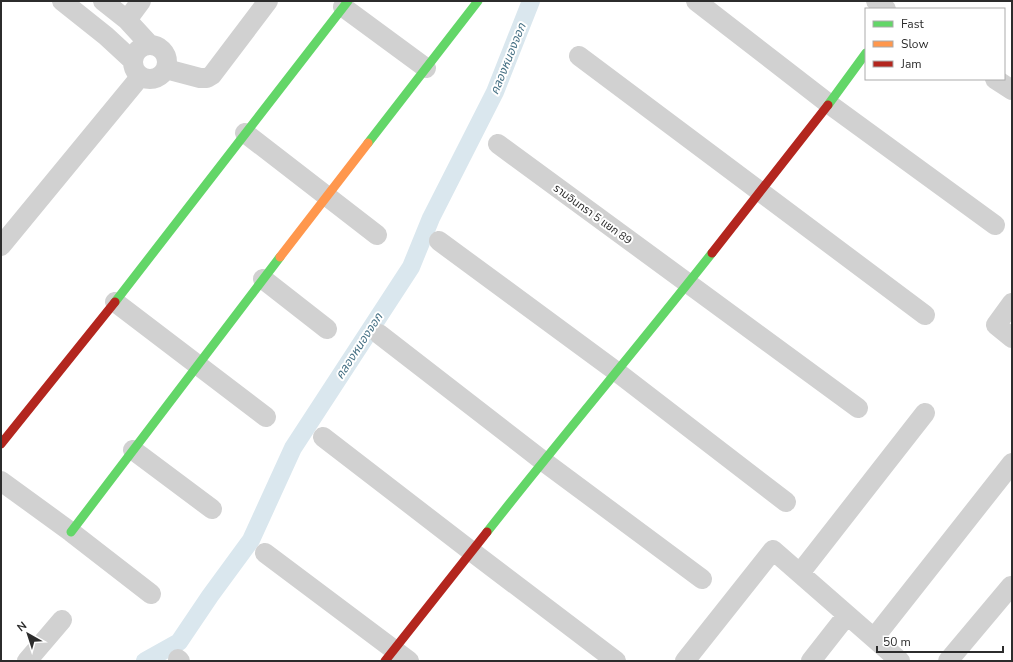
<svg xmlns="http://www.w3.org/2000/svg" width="1013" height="662" viewBox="0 0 1013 662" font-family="'Nunito Sans','Noto Sans Thai',sans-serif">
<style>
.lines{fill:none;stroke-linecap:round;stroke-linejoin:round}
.canal{stroke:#dae7ee;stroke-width:18}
.street{stroke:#d1d1d1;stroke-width:20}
.fast{stroke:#63d668;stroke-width:9}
.slow{stroke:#ff974d;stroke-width:9}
.jam{stroke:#b3261e;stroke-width:9}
.labels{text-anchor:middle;stroke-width:4;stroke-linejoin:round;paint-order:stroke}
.street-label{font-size:11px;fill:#2c2c2c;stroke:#fff}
.water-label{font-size:12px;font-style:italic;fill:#457084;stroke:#fff}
</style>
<rect width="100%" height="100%" fill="#fff"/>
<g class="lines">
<path class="canal" d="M145,661l34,-19 31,-46 41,-56 42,-92 118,-181 20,-49 64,-126 36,-91"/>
<path class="street" d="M62,1l44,35 26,24
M103,1l24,19 23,25
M696,1l133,103 166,121
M876,1l10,8
M343,7l83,61
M127,20l14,-19
M133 62a17 17 0 1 1 34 0a17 17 0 1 1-34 0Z
M579,56l346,259
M166,69l34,9h7l5,-3 56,-74
M995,79l17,11
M245,133l132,102
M498,144l360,264
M439,241l178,131 169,130
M1,246l139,-169
M263,279l64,50
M115,302l151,115
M1012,303l-16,22 16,13
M379,334l164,127 159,118
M323,437l148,114 145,110
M133,450l79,59
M1,481l70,51 80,62
M265,553l144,108
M800,573l125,-160
M874,638l138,-175
M178,659l2,2
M27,661l35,-41
M685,661l88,-111 127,111
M811,661l36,-46
M948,661l63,-75"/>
<path class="fast" d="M828,105l38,-52
M368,143l110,-142
M115,302l233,-301
M71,532l209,-275
M487,532c74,-94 151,-185 225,-279"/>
<path class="slow" d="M280,257l88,-114"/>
<path class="jam" d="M712,253l116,-148
M1,444l114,-142
M385,661l102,-129"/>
</g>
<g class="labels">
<g class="street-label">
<text transform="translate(593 214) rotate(36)" y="4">รามอินทรา 5 แยก 89</text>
</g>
<g class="water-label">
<text transform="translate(508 59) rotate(-68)" y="4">คลองหนองจอก</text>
<text transform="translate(359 346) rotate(-57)" y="4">คลองหนองจอก</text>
</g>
</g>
<rect width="1013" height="662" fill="none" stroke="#2c2c2c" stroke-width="4"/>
<rect x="865" y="8" width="140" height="72" fill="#ffffff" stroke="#ababab"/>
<rect x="873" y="21" width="20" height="6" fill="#63d668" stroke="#ababab"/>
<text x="901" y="28" font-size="12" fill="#2c2c2c">Fast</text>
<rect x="873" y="41" width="20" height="6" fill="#ff974d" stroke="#ababab"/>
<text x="901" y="48" font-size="12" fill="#2c2c2c">Slow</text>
<rect x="873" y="61" width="20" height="6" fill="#b3261e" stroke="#ababab"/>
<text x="901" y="68" font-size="12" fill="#2c2c2c">Jam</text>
<g transform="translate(28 634) rotate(321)" stroke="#ffffff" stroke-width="3" paint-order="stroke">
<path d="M0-3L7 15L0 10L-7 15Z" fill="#2c2c2c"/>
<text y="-6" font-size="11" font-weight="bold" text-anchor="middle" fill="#2c2c2c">N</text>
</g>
<path d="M877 646v6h126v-6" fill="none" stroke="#2c2c2c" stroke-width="2"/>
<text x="883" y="646" font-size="12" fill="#2c2c2c" stroke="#ffffff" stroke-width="3" paint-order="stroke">50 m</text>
</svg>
